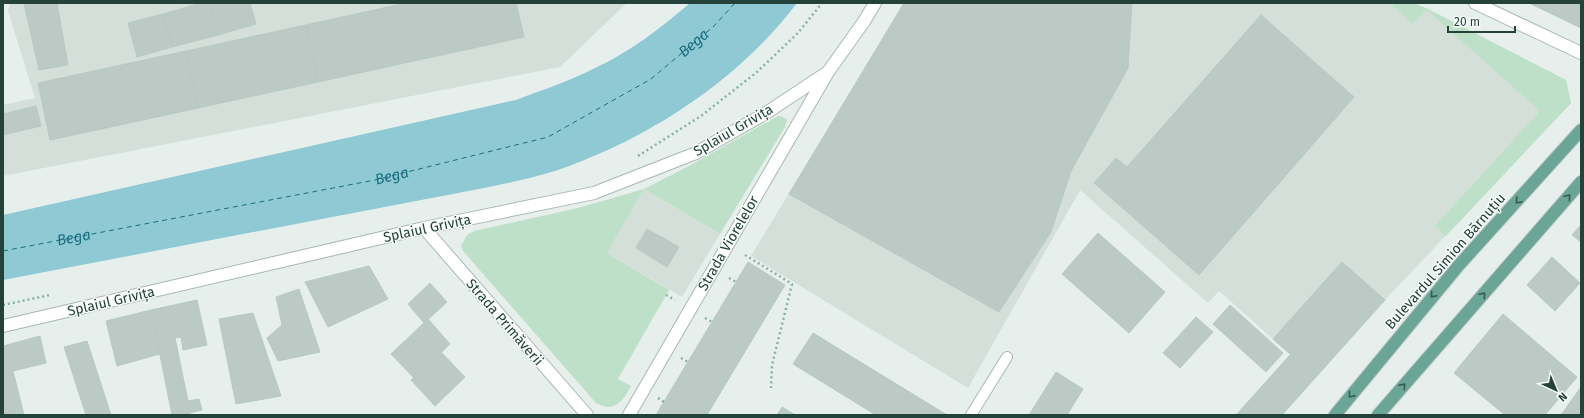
<svg xmlns="http://www.w3.org/2000/svg" width="1584" height="418" viewBox="0 0 1584 418" font-family="'Fira Sans',sans-serif">
<style>
.built{fill:#d4dfda}
.green{fill:#bfe0c8}
.water{fill:#8ec9d4}
.lines{fill:none;stroke-linecap:round;stroke-linejoin:round}
.ferry{stroke:#1c6f80;stroke-width:1;stroke-dasharray:5 4;stroke-linecap:butt}
.building{fill:#bbcac4;stroke:#b8c9c2}
.service-casing{stroke:#a8b8b2;stroke-width:12}
.minor-casing{stroke:#a8b8b2;stroke-width:14}
.primary-casing{stroke:#c2cac8;stroke-width:14}
.path{stroke:#86b3a5;stroke-width:2.5;stroke-dasharray:2 3;stroke-linecap:butt}
.service{stroke:#fff;stroke-width:10}
.minor{stroke:#fff;stroke-width:12}
.primary{stroke:#6aa596;stroke-width:12}
.oneway{stroke:#365b51}
.labels{text-anchor:middle;stroke-width:3;stroke-linejoin:round;paint-order:stroke}
.street-label{font-size:14px;fill:#24423a;stroke:#f7fbf9}
.water-label{font-size:15px;font-style:italic;fill:#1c6f80;stroke:#f7fbf9}
</style>
<rect width="100%" height="100%" fill="#e6efeb"/>
<path class="built" d="M10,3h617l-67,64 -557,109v-71l32,-7 -27,-87z
M904,3h509l15,6 138,71 5,23 -186,197 -69,77 -97,-86 -11,12 -128,-113 -112,198 -217,-132z
M644,189l76,45 -38,63 -75,-44z"/>
<path class="green" d="M1390,3h23l15,6 138,71 5,23 -125,133 -11,-10 105,-115 -113,-101 -15,14z
M778,116l5,1 4,3 -2,7 -65,107 -76,-45 -37,64 62,37 -51,89 13,7c-8,15 -17,28 -35,17l-133,-152 -2,-5 6,-11 7,-4 104,-23 66,-19 45,-23z"/>
<path class="water" d="M690,3h107c-59,78 -149,136 -242,168 -23,7 -47,12 -71,17l-481,92v-65l513,-115c26,-10 54,-19 79,-32 35,-16 66,-40 95,-65z"/>
<g class="lines">
<path class="ferry" id="s1" d="M3,251l372,-71 173,-43 103,-58 63,-53 21,-23"/>
</g>
<path class="building" d="M24,3h33l11,62 -29,5z
M201,3h8l9,32 -46,12 -9,-33z
M209,3h41l6,21 -38,11z
M406,3h110l8,34 -206,45 -12,-57z
M904,3h228l-4,65 -57,103 -20,61 -52,80 -210,-118z
M1529,3h52v25z
M163,14l9,33 -35,10 -9,-34z
M1261,15l93,82 -155,178 -105,-92 22,-25 11,9z
M306,25l12,57 -120,26 -12,-57z
M186,51l12,57 -148,32 -12,-57z
M36,106l5,20 -38,9v-21z
M1581,225v17l-9,-7z
M647,229l32,18 -12,20 -31,-19z
M1098,233l67,59 -36,41 -67,-59z
M1552,257l28,26 -25,28 -28,-26z
M748,262l37,23 -78,130h-51z
M1342,262l43,38 -69,77 -43,-38z
M369,266l19,33 -60,28 -23,-45z
M430,283l17,19 -23,21 -16,-19z
M299,289l21,63 -42,9 -11,-23 15,-13 -6,-28z
M197,300l10,45 -24,5 -2,-13 -6,1 13,63 11,-2 3,11 -12,3v2h-18l-21,-105z
M1230,305l53,48 -17,19 -53,-48z
M151,310l9,44 -43,12 -11,-45z
M253,313l28,83 -45,8 -17,-85z
M1503,314l74,63 -32,38h-40l-51,-42z
M1196,317l17,15 -33,36 -17,-15z
M428,319l22,25 -36,34 -23,-24z
M813,333l134,82h-71l-83,-51z
M40,336l6,27 -33,8 11,44h-21v-69z
M87,341l24,74h-25l-22,-68z
M441,352l24,25 -30,29 -24,-26z
M1290,355l26,22 -34,38h-46z
M1056,372l27,17 -16,26h-38z
M1581,387v28h-20z
M782,407l13,8h-18z"/>
<g class="lines">
<defs>
<path id="service" d="M971,415l36,-58"/>
<path id="minor" d="M1475,3l106,50
M424,228l163,187
M3,326l421,-98 170,-35 102,-40 70,-40 62,-41
M629,415l199,-343 37,-52 10,-17"/>
<path id="primary" d="M1335,415l124,-150 122,-135
M1378,415l203,-233"/>
</defs>
<use href="#service" class="service-casing"/>
<use href="#minor" class="minor-casing"/>
<use href="#primary" class="primary-casing"/>
<path class="path" d="M638,156l63,-40 56,-44 41,-39 24,-30
M745,255l47,29 -20,81 -1,23
M729,278l7,4
M666,295l9,5
M3,305l47,-10
M705,318l7,4
M681,358l7,4
M658,398l6,4"/>
<use href="#service" class="service"/>
<use href="#minor" class="minor"/>
<use href="#primary" class="primary"/>
</g>
<defs><path id="oneway-chevron" d="M-2-3.5L2.5 0L-2 3.5" fill="none" stroke-width="1.6" stroke-linecap="round" stroke-linejoin="round"/></defs>
<g class="oneway">
<use href="#oneway-chevron" transform="translate(1568 197) rotate(-49)"/>
<use href="#oneway-chevron" transform="translate(1518 201) rotate(133)"/>
<use href="#oneway-chevron" transform="translate(1433 295) rotate(131)"/>
<use href="#oneway-chevron" transform="translate(1483 295) rotate(-49)"/>
<use href="#oneway-chevron" transform="translate(1403 386) rotate(-49)"/>
<use href="#oneway-chevron" transform="translate(1351 395) rotate(129)"/>
</g>
<g class="labels">
<g class="street-label">
<text transform="translate(733 130) rotate(-30)" y="5">Splaiul Grivița</text>
<text transform="translate(427 228) rotate(-12)" y="5">Splaiul Grivița</text>
<text transform="translate(728 243) rotate(-60)" y="5">Strada Viorelelor</text>
<text transform="translate(1445 261) rotate(-49)" y="5">Bulevardul Simion Bărnuțiu</text>
<text transform="translate(111 301) rotate(-13)" y="5">Splaiul Grivița</text>
<text transform="translate(505 322) rotate(49)" y="5">Strada Primăverii</text>
</g>
<g class="water-label">
<text dy="5" stroke="none"><textPath href="#s1" startOffset="731">Bega</textPath></text>
<text dy="5" stroke="none"><textPath href="#s1" startOffset="396">Bega</textPath></text>
<text dy="5" stroke="none"><textPath href="#s1" startOffset="72">Bega</textPath></text>
</g>
</g>
<rect width="1584" height="418" fill="none" stroke="#24423a" stroke-width="8"/>
<g transform="translate(1556 390) rotate(136)" stroke="#f7fbf9" stroke-width="3" paint-order="stroke">
<path d="M0-3L7 15L0 10L-7 15Z" fill="#24423a"/>
<text y="-6" font-size="11" font-weight="bold" text-anchor="middle" fill="#24423a">N</text>
</g>
<path d="M1448 26v6h67v-6" fill="none" stroke="#24423a" stroke-width="2"/>
<text x="1454" y="26" font-size="12" fill="#24423a" stroke="#f7fbf9" stroke-width="3" paint-order="stroke">20 m</text>
</svg>
